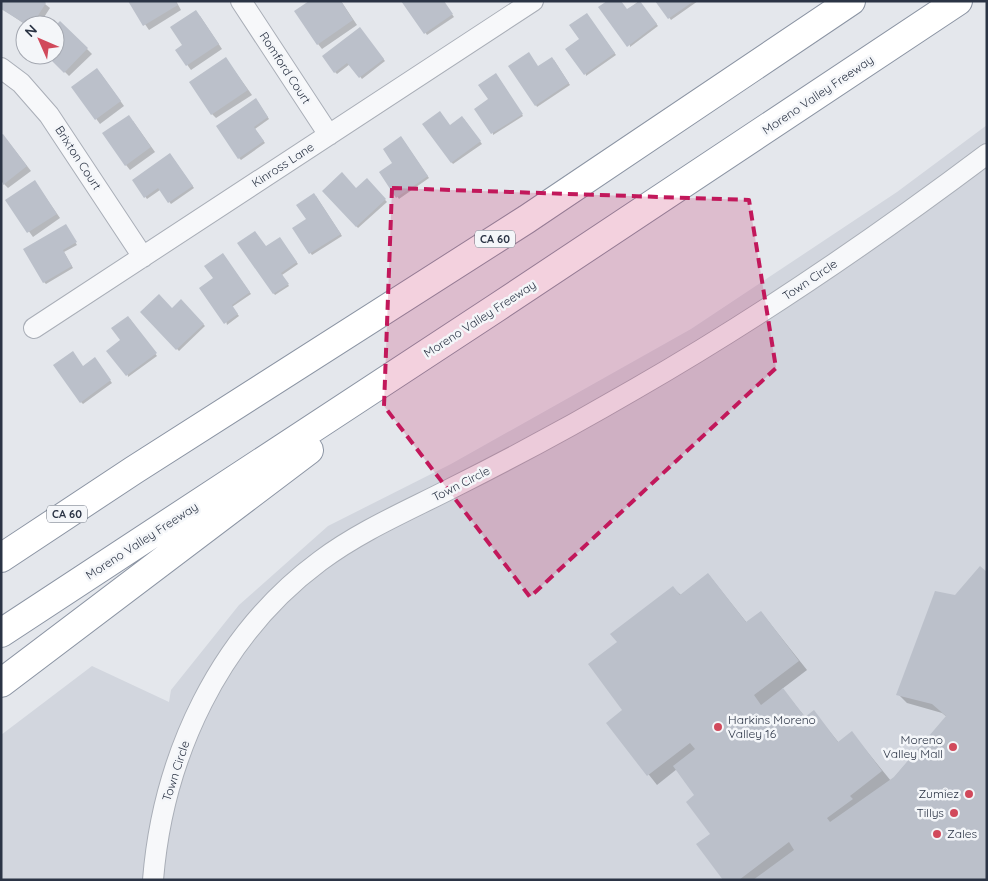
<svg xmlns="http://www.w3.org/2000/svg" width="988" height="881" viewBox="0 0 988 881" font-family="Quicksand,sans-serif">
<style>
.built{fill:#d2d6de}
.shadow{fill:#0003}
.building{fill:#bbc0ca}
.lines{fill:none;stroke-linecap:round;stroke-linejoin:round}
.minor-casing{stroke:#a9aeb7;stroke-width:22}
.highway-casing{stroke:#8b94a3;stroke-width:30}
.minor{stroke:#f7f8fa;stroke-width:20}
.highway{stroke:#fff;stroke-width:28}
.marked{fill:#c2185b;fill-opacity:0.2;stroke:#c2185b;stroke-width:4;stroke-dasharray:10 6;stroke-linejoin:round}
.poi-dot{fill:#d1495b;stroke:#f4f6f9;stroke-width:2}
.labels{text-anchor:middle;stroke-width:5;stroke-linejoin:round;paint-order:stroke}
.shield{fill:#f4f6f9;stroke:#676e7b;stroke-width:1}
.shield-label{font-size:11px;font-weight:bold;fill:#2b3445}
.street-label{font-size:12px;fill:#2b3445;stroke:#f4f6f9}
.poi-label{font-size:12px;fill:#2b3445;stroke:#f4f6f9;text-anchor:end}
</style>
<rect width="100%" height="100%" fill="#e4e7ec"/>
<path class="built" d="M987,125v755h-986v-145l91,-69 77,36 2,-12 68,-85 89,-79 123,-62 240,-135 206,-137z"/>
<path class="shadow" d="M3,1l42,3 5,4 -11,17h-13l-25,-17z
M129,1h47l5,9 -32,20z
M341,1l16,24 -35,24 -4,-5z
M405,1h41l-2,2 10,14 -27,18z
M639,1l19,25 -28,21 -3,-37z
M657,1h41l-27,19z
M200,16l22,33 -31,21 -14,-19 7,-6z
M588,16l28,39 -30,21 -5,-37z
M60,22l32,32 -23,22 -21,-21h7v-27z
M361,31l24,30 -23,18 -12,-15 -13,10 -2,-2z
M226,59l26,36 -36,23 -4,-4z
M554,60l16,25 -33,22 -1,-2 2,-38z
M101,74l23,32 -24,18 -27,-37z
M498,77l25,39 -30,19 -4,-35z
M258,102l11,17 -14,10 10,14 -24,17 -2,-2z
M464,119l18,25 -29,20 -29,-39 26,1z
M133,121l22,31 -25,18 -4,-5z
M1,137l6,3 24,31 -23,17 -7,-7z
M403,140l26,38 -30,21 -19,-27 14,-9z
M172,157l22,31 -23,16 -11,-14 -13,9 -13,-18z
M367,180l20,22 -29,26 -34,-37 32,-2z
M35,182l25,36 -27,19 -26,-36z
M316,196l26,40 -30,19 -18,-26 14,-9z
M65,226l12,19 -13,7 9,16 -27,16 -2,-2z
M281,240l17,24 -16,11 7,11 -14,9 -36,-51 27,3z
M224,256l27,38 -19,13 7,9 -12,9 -12,-47z
M181,301l24,25 -26,25 -37,-39 30,-2z
M130,319l27,37 -29,21 -6,-36z
M96,361l16,22 -29,21 -2,-2 3,-35z
M708,574l39,49 14,-11 46,58 -25,19 24,29 8,-6 25,31 13,-10 39,48 56,-64 -5,-4 -35,-10 -9,-9 58,-98 31,284h-262l-13,-46 -16,-39 -19,-26 -20,16 -49,-62 16,-12 -6,-69 55,-54 8,7z"/>
<path class="building" d="M2,1h42l2,2 -14,22h-5l-26,-16z
M128,1h47l3,4 -35,21z
M309,1h32l12,19 -36,25 -23,-34z
M401,1h43l9,13 -29,20z
M607,1h14l6,8 13,-8 17,23 -30,23 -29,-40z
M655,1h39l-26,18z
M196,10l23,34 -33,22 -11,-16 7,-5 -12,-18z
M587,13l28,40 -31,22 -19,-26 14,-10 -10,-14z
M60,21l28,27 -24,25 -18,-18h9v-29z
M360,27l24,32 -25,19 -12,-15 -13,10 -12,-17z
M529,52l9,14 14,-9 17,26 -34,23 -27,-40z
M226,57l22,33 -37,25 -22,-33z
M97,68l24,33 -26,19 -24,-33z
M496,73l27,41 -32,20 -17,-25 14,-10 -10,-14z
M256,98l12,19 -14,10 10,14 -26,18 -22,-33z
M440,111l10,14 12,-9 19,25 -30,22 -29,-39z
M129,115l22,32 -26,19 -23,-33z
M3,134l24,32 -24,19 -2,-50z
M401,136l27,40 -32,22 -17,-26 13,-9 -9,-14z
M170,153l23,33 -25,17 -10,-15 -14,10 -12,-18z
M342,172l14,16 11,-10 19,21 -30,28 -34,-36z
M35,180l22,34 -30,19 -22,-33z
M314,193l27,41 -32,20 -17,-26 14,-9 -10,-14z
M66,224l11,18 -14,8 9,16 -29,17 -20,-34z
M255,231l11,15 14,-9 17,25 -16,11 8,11 -16,10 -36,-51z
M223,253l27,39 -18,13 6,9 -14,10 -25,-36 14,-10 -9,-12z
M159,294l13,14 9,-9 23,25 -28,26 -36,-38z
M128,316l29,37 -31,23 -20,-25 14,-11 -9,-12z
M73,351l10,15 12,-9 16,23 -31,23 -27,-38z
M980,566l7,6v308h-234l41,-30 -5,-8 -50,38h-16l-27,-36 14,-10 -24,-32 8,-7 -21,-29 22,-17 -5,-6 -43,33 -41,-53 16,-13 -34,-46 29,-22 -7,-8 63,-48 7,9 28,-22 38,49 15,-11 38,50 -45,34 7,10 22,-17 22,29 9,-7 24,32 14,-11 30,40 -32,25 3,3 -26,19 3,4 64,-45 52,-61 -14,-12 -36,-9 39,-104 20,4z"/>
<g class="lines">
<defs>
<path id="minor" d="M241,1l88,134
M1,68l20,15 28,32 94,142
M34,328l499,-327
M153,880c10,-124 66,-244 167,-319 40,-30 87,-50 132,-73 62,-31 123,-64 183,-99 122,-70 239,-150 352,-235"/>
<path id="highway" d="M1,558l133,-88 393,-251 324,-218
M1,633l495,-325 462,-307
M1,683l308,-233"/>
</defs>
<use href="#minor" class="minor-casing"/>
<use href="#highway" class="highway-casing"/>
<use href="#minor" class="minor"/>
<use href="#highway" class="highway"/>
</g>
<path class="marked" d="M392,188l357,12 27,168 -246,229 -146,-191z"/>
<g class="poi-dot">
<circle cx="718" cy="727" r="5"/>
<circle cx="953" cy="747" r="5"/>
<circle cx="969" cy="794" r="5"/>
<circle cx="954" cy="813" r="5"/>
<circle cx="937" cy="834" r="5"/>
</g>
<g class="labels">
<g class="shield">
<rect x="475" y="230.5" width="40" height="17" rx="4"/>
<rect x="47" y="505.5" width="40" height="17" rx="4"/>
</g>
<g class="shield-label">
<text x="495" y="243">CA 60</text>
<text x="67" y="518">CA 60</text>
</g>
<g class="street-label">
<text transform="translate(285 68) rotate(57)" y="4">Romford Court</text>
<text transform="translate(818 95) rotate(-34)" y="4">Moreno Valley Freeway</text>
<text transform="translate(78 158) rotate(57)" y="4">Brixton Court</text>
<text transform="translate(283 165) rotate(-33)" y="4">Kinross Lane</text>
<text transform="translate(810 280) rotate(-34)" y="4">Town Circle</text>
<text transform="translate(480 319) rotate(-33)" y="4">Moreno Valley Freeway</text>
<text transform="translate(461 484) rotate(-27)" y="4">Town Circle</text>
<text transform="translate(142 541) rotate(-33)" y="4">Moreno Valley Freeway</text>
<text transform="translate(176 771) rotate(-72)" y="4">Town Circle</text>
</g>
<g class="poi-label">
<text x="728" y="724" text-anchor="start">Harkins Moreno<tspan x="728" dy="14">Valley 16</tspan></text>
<text x="943" y="744">Moreno<tspan x="943" dy="14">Valley Mall</tspan></text>
<text x="959" y="798">Zumiez</text>
<text x="944" y="817">Tillys</text>
<text x="947" y="838" text-anchor="start">Zales</text>
</g>
</g>
<rect width="988" height="881" fill="none" stroke="#2b3445" stroke-width="5"/>
<g transform="translate(40 40) rotate(315)"><circle r="24" fill="#f4f6f9" stroke="#a4a8b1"/>
<path d="M0-4L9 19L0 12L-9 19Z" fill="#d1495b"/>
<text y="-8" font-size="14" font-weight="bold" text-anchor="middle" fill="#2b3445">N</text>
</g>
</svg>
